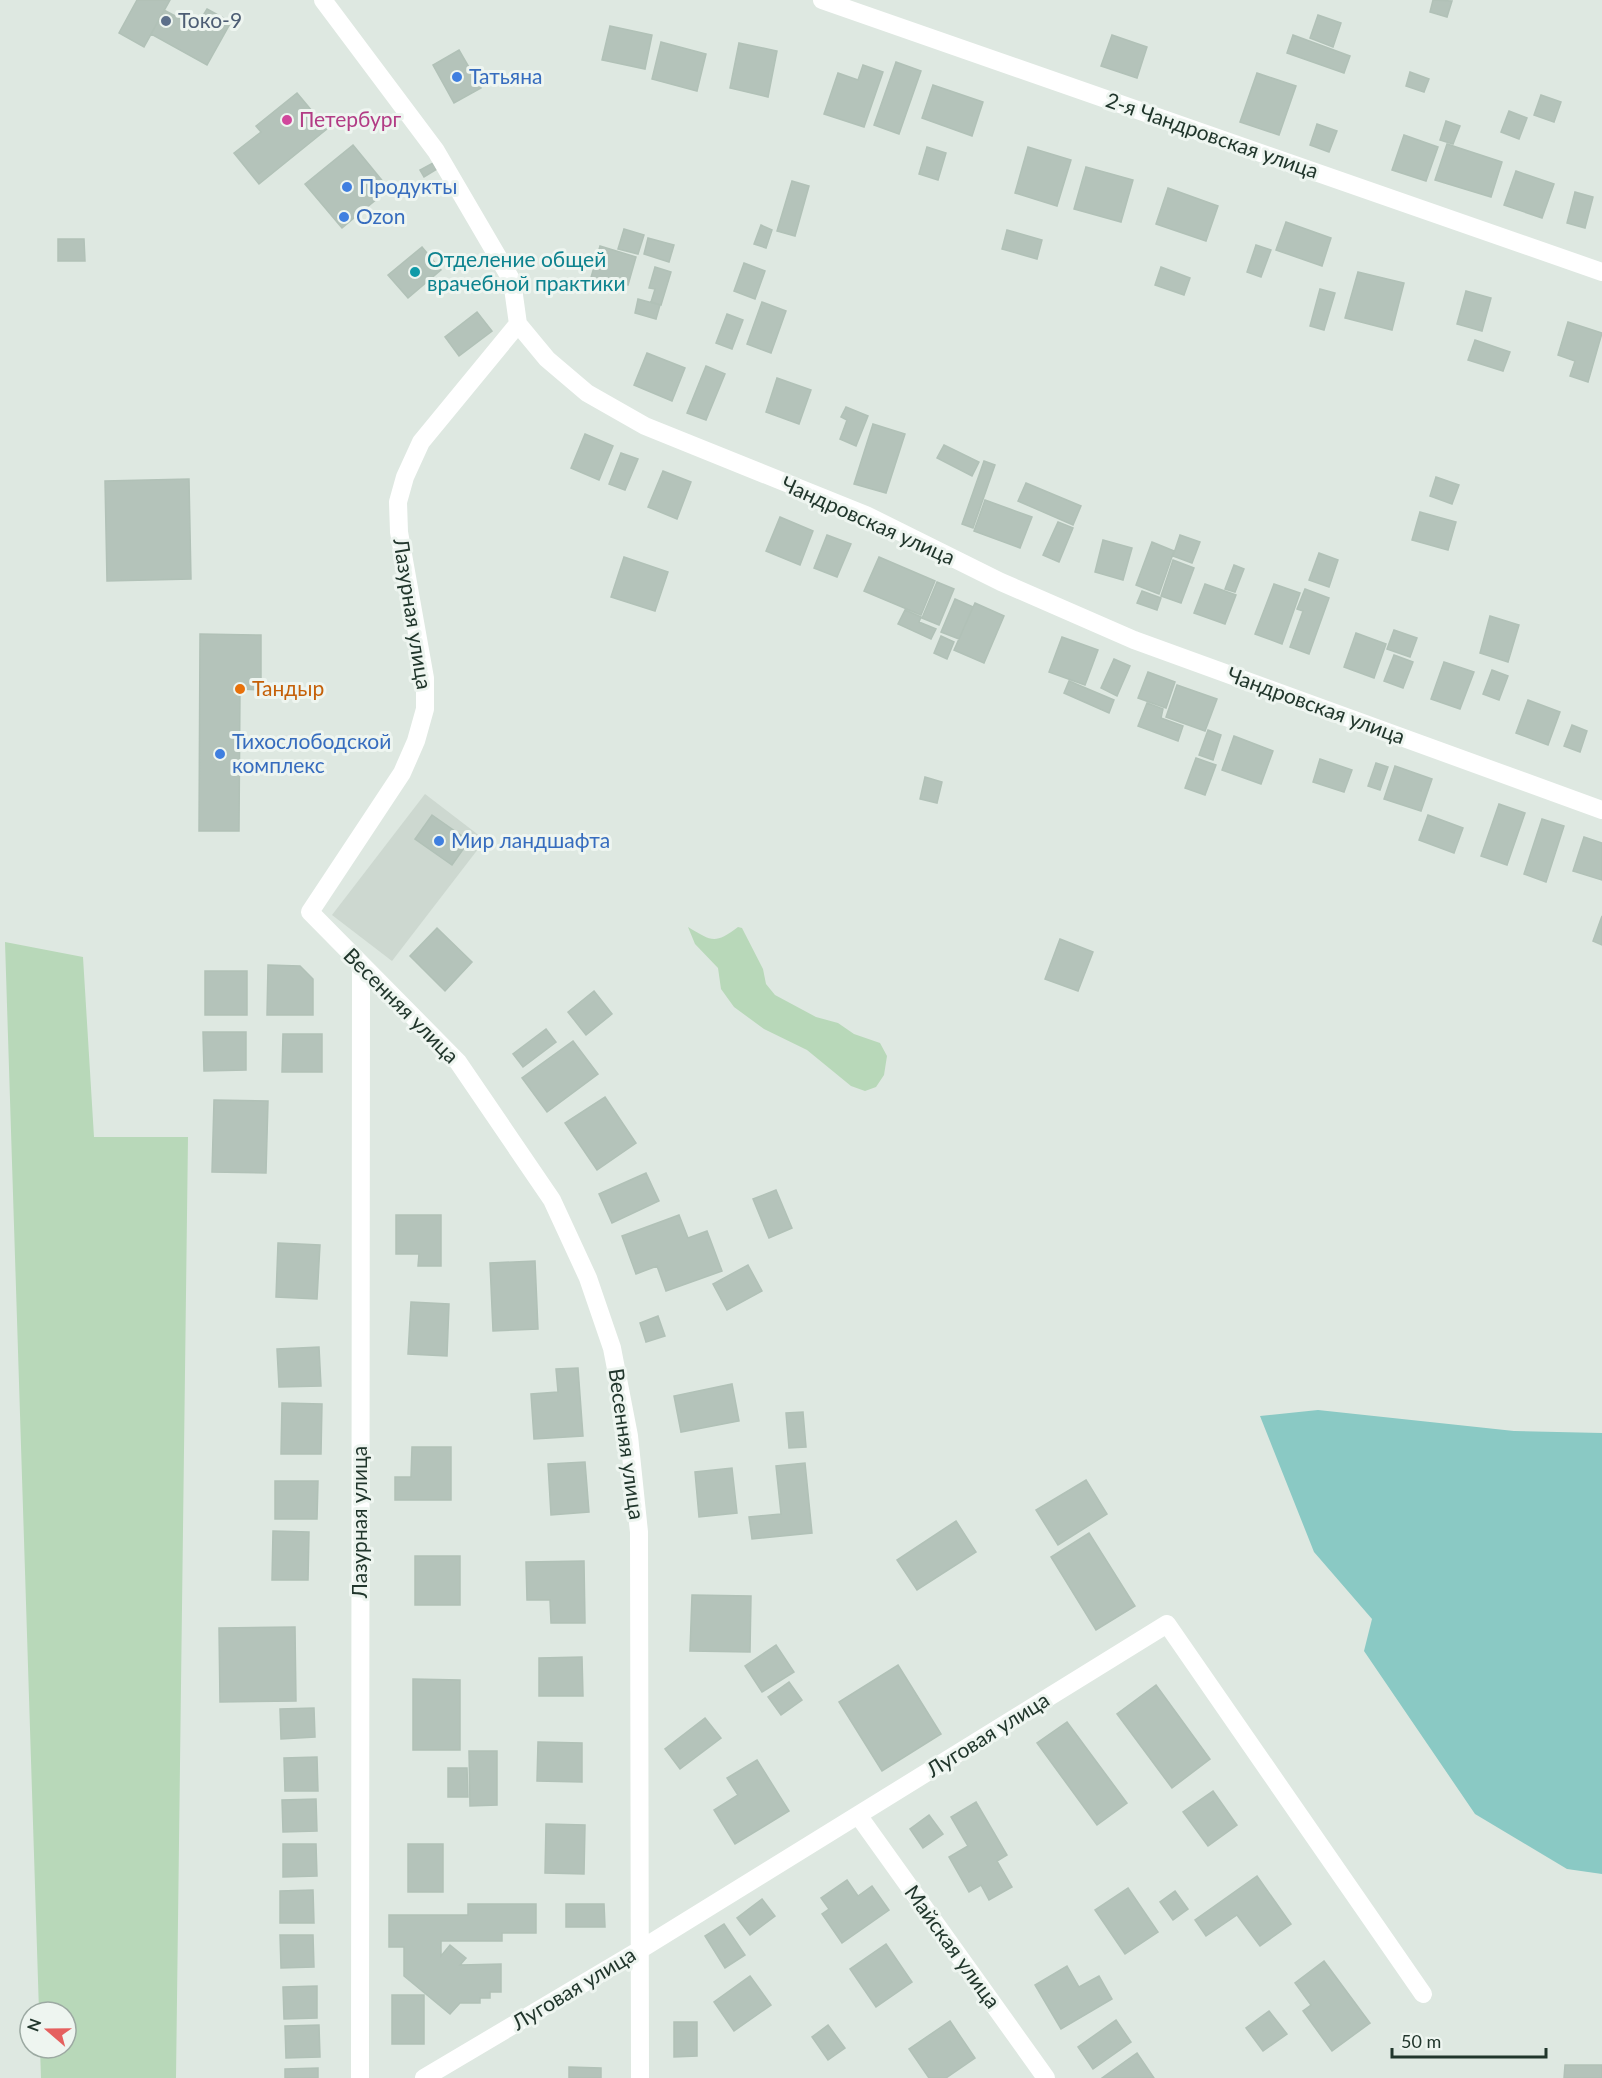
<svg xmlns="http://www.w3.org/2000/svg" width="1602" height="2078" viewBox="0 0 1602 2078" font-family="Lato,sans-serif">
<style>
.built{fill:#cdd8d0}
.green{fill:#b8d8b9}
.water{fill:#8ac9c4}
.building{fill:#b4c3ba;stroke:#b1c1b7;stroke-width:1.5}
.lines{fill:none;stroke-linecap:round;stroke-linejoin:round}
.minor{stroke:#fff;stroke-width:18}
.service-dot{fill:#5c6f8a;stroke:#eef5f0;stroke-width:2}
.shop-dot{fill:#3f7fe0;stroke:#eef5f0;stroke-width:2}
.hotel-dot{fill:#d1479c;stroke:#eef5f0;stroke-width:2}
.culture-dot{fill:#0f9aa8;stroke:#eef5f0;stroke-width:2}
.food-dot{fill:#e8710a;stroke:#eef5f0;stroke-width:2}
.labels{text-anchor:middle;stroke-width:6;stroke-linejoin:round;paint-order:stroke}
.service-label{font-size:21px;fill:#4e5e75;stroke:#eef5f0;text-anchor:start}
.shop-label{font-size:21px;fill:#366cbe;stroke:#eef5f0;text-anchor:start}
.hotel-label{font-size:21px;fill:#b23c85;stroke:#eef5f0;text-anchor:start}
.street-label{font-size:21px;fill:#21362c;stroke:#eef5f0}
.culture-label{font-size:21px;fill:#0d838f;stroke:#eef5f0;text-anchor:start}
.food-label{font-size:21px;fill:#c56008;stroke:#eef5f0;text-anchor:start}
</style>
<rect width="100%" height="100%" fill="#dee8e1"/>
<path class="built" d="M425,794l60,46 -93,121 -60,-46z"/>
<path class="green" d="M688,927c24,14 26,18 50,0l4,1 21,41 3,15 9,11 41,22 22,6 16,11 26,9 7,13 -3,19 -8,12 -11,4 -14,-5 -44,-36 -43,-21 -30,-22 -13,-18 -3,-21 -23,-24z
M5,942l78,15 11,180h94l-12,941h-135l-1,-30h26v-36h-27z"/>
<path class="water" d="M1318,1410l196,21 88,2v441l-35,-5 -92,-55 -111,-163 8,-32 -58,-67 -54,-136z"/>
<path class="building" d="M137,0h33l-26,47 -25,-14z
M1433,0l19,1 -5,16 -17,-5z
M207,9l24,13 -24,43 -56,-31 13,-24 32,17z
M1318,15l23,8 -8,24 -23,-9z
M610,26l42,9 -7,34 -43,-9z
M1112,35l35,12 -10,31 -36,-12z
M1293,35l57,21 -6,17 -57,-20z
M661,42l45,12 -9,37 -45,-12z
M739,43l38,8 -9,46 -38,-9z
M459,50l22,38 -27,15 -21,-38z
M896,62l25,9 -22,63 -25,-9z
M863,65l20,7 -19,55 -40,-13 14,-41 20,7z
M1410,72l19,7 -5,13 -18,-6z
M1257,73l39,13 -17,49 -39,-13z
M933,85l50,17 -11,34 -50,-18z
M297,93l30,36 -68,55 -25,-31 27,-21 -5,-6z
M1541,95l20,7 -7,20 -20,-7z
M1509,111l18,7 -8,21 -18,-7z
M1446,121l14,5 -7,18 -13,-4z
M1317,124l20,7 -8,21 -19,-7z
M1404,135l34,12 -12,34 -34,-11z
M1447,144l55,18 -11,35 -56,-17z
M353,145l36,44 -47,39 -37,-44z
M927,147l19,6 -8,27 -19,-6z
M1028,147l43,13 -14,46 -42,-13z
M433,163l4,6 -13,8 -4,-7z
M1086,167l47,13 -12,42 -47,-13z
M1516,171l38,13 -12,34 -38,-13z
M792,181l17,5 -14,50 -18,-5z
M1168,188l50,18 -12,35 -50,-17z
M1575,192l18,5 -8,31 -18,-5z
M1286,222l45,16 -9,28 -46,-16z
M761,225l11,5 -6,18 -12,-4z
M624,229l20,6 -6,19 -20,-5z
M1007,230l35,10 -5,19 -35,-10z
M648,238l26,7 -5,17 -25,-8z
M58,239h26l1,22h-27z
M1256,245l15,5 -10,27 -14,-5z
M600,246l36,11 -8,28 -20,-6 -4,13 -16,-4z
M422,247l19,23 -33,28 -20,-23z
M744,263l21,8 -10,28 -21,-8z
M655,267l16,5 -10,33 -10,-3 4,-13 -6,-1z
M1161,267l29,11 -6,17 -29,-10z
M1358,272l46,11 -12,47 -47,-12z
M1320,289l15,4 -11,37 -14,-4z
M1466,291l25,7 -9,33 -25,-7z
M638,299l22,6 -4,14 -21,-6z
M762,302l24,9 -15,42 -24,-9z
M477,312l15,19 -33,25 -14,-19z
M727,314l16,6 -11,29 -16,-6z
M1568,322l34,11 -14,49 -18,-6 5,-15 -17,-6z
M1475,340l35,12 -7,19 -35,-11z
M647,353l38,15 -13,33 -38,-16z
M706,366l19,8 -19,46 -19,-7z
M777,378l34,12 -12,34 -33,-12z
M846,407l22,9 -12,30 -16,-7 7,-19 -6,-3z
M873,424l32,10 -19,59 -32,-9z
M585,434l28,12 -14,34 -28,-12z
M944,445l35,17 -7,14 -35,-18z
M621,453l17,6 -13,31 -16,-6z
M984,461l11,4 -22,63 -11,-4z
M663,471l28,11 -14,37 -29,-12z
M1436,477l23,8 -7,19 -22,-8z
M189,479l2,100 -84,2 -2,-100z
M1026,483l55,23 -8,19 -55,-24z
M985,500l47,17 -12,31 -46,-17z
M1420,512l36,10 -8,28 -36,-10z
M780,517l33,14 -13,34 -34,-14z
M1058,522l15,6 -14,34 -16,-7z
M827,535l24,9 -14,33 -23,-9z
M1180,535l20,7 -8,21 -19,-7z
M1103,540l29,8 -9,32 -28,-8z
M1152,542l22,9 -15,43 -23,-9z
M1319,553l19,7 -9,27 -20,-7z
M624,557l44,15 -13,39 -44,-14z
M879,557l56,24 -14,34 -57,-24z
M1173,560l21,8 -13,35 -20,-7z
M1234,565l10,4 -9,23 -10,-3z
M937,582l17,7 -15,36 -17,-7z
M1205,584l31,11 -11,29 -31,-11z
M1274,584l26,9 -18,51 -27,-10z
M1305,589l24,9 -20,56 -19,-7 13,-36 -6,-2z
M1142,591l19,7 -4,12 -20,-7z
M955,599l18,8 -14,32 -18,-7z
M975,603l29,13 -20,47 -30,-13z
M905,610l16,7 -2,5 17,7 -5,10 -33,-15z
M1490,616l29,9 -11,37 -28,-9z
M1394,630l23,8 -7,19 -23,-8z
M1356,633l30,11 -12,34 -30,-11z
M200,634l61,1v55l-21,-1 -1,142h-40z
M941,636l13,6 -7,17 -13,-6z
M1062,637l36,13 -13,35 -36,-13z
M1394,655l19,7 -10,26 -19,-7z
M1114,659l16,7 -13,30 -16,-8z
M1444,662l30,10 -14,37 -29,-10z
M1492,670l16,6 -9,24 -16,-6z
M1148,672l27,10 -9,26 -28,-10z
M1069,681l45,19 -5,13 -45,-20z
M1177,685l40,14 -12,32 -39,-14z
M1528,700l32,12 -12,33 -32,-12z
M1147,703l16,6 -2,9 22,8 -5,15 -40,-15z
M1572,725l15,6 -7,21 -16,-6z
M1208,730l13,5 -8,25 -14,-5z
M1234,736l39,15 -12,33 -39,-14z
M1196,758l20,7 -11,30 -20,-7z
M1320,759l32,11 -8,22 -31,-10z
M1376,763l12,4 -8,23 -12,-4z
M1395,766l37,13 -11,32 -37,-12z
M925,777l17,5 -5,21 -17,-4z
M1499,804l26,9 -18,52 -26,-9z
M432,815l37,26 -17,24 -37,-26z
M1428,815l35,13 -9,25 -35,-13z
M1542,819l22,7 -18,56 -22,-8z
M1584,837l18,6v37l-29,-9z
M1602,916v29l-9,-4z
M437,928l35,34 -27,29 -35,-35z
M1060,939l33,13 -15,39 -33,-12z
M268,965l32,1 13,13v36h-46z
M205,971h42v44h-42z
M594,991l18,23 -26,21 -18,-23z
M546,1029l10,13 -33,25 -10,-13z
M203,1032h43v38l-42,1z
M283,1034h39v38h-40z
M573,1041l25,33 -51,38 -25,-34z
M605,1097l31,46 -39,27 -32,-47z
M214,1100l54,1 -2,72 -54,-1z
M646,1173l13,28 -47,22 -13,-29z
M776,1190l16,38 -23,10 -16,-39z
M396,1215h45v51h-23l1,-12h-23z
M679,1215l9,23 19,-7 15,40 -56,20 -9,-25 -21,8 -14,-38z
M278,1243l42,2 -3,54 -41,-2z
M535,1261l3,68 -45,2 -3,-68z
M748,1265l14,26 -35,19 -14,-26z
M411,1302l38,2 -2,52 -39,-2z
M658,1316l7,20 -19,6 -6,-19z
M319,1347l2,39 -42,1 -2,-38z
M578,1368l5,68 -49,3 -3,-45 27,-2 -2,-23z
M732,1384l7,37 -58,11 -7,-36z
M282,1403l40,1 -1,50h-40z
M803,1412l3,35 -17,1 -3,-35z
M412,1447h39v53h-56v-23h16z
M585,1462l4,50 -38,3 -3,-51z
M805,1463l7,70 -60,6 -3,-22 32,-3 -5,-48z
M732,1468l5,45 -38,4 -4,-45z
M1086,1480l21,34 -49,31 -22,-35z
M275,1481h43l-1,38h-42z
M956,1521l20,31 -59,38 -20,-30z
M273,1531l36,1 -1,48h-36z
M1089,1533l46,73 -39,24 -45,-73z
M415,1556h45v49h-45z
M584,1561l1,62h-34l-1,-23h-23l-1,-38z
M692,1595l59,1 -1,56 -60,-1z
M295,1627l1,74 -76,1 -1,-74z
M776,1645l18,27 -32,20 -17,-26z
M582,1657l1,39h-44v-38z
M898,1665l43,69 -59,37 -43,-69z
M413,1679l47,1v70h-47z
M789,1682l13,18 -21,15 -13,-18z
M1156,1685l54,74 -38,29 -55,-74z
M314,1708l1,29 -34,2 -1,-30z
M705,1718l16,20 -41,31 -15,-20z
M1067,1722l60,81 -30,22 -60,-82z
M538,1742l44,1v39l-45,-1z
M469,1751h28v54l-27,1z
M317,1757l1,34h-33l-1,-33z
M757,1760l32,51 -54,33 -21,-34 24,-15 -11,-17z
M448,1768h19l1,29h-20z
M1213,1791l24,34 -29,21 -25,-34z
M316,1799l1,32 -34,1 -1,-32z
M976,1802l31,53 -10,6 15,26 -23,13 -8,-15 -12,7 -20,-35 19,-11 -17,-29z
M929,1815l14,19 -20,14 -13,-19z
M546,1824l39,1 -1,49 -39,-1z
M283,1844h33l1,32 -34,1z
M408,1844h35v48h-35z
M1257,1876l34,48 -31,22 -23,-31 -31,21 -11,-16z
M847,1880l11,16 14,-10 17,24 -47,33 -20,-29 7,-5 -8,-11z
M1128,1888l30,44 -33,22 -30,-44z
M313,1890l1,33h-34v-32z
M1175,1891l13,18 -15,11 -13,-18z
M762,1899l13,17 -25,19 -13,-17z
M468,1904h68v29h-34v8h-61v15l9,-11 16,13 -6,7 41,-1v28h-11v6h-10v5h-20l-10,11 -46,-38v-29h-15v-32h79z
M566,1904h38l1,23h-39z
M724,1924l21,31 -20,13 -20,-32z
M280,1935h33l1,32 -33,1z
M886,1944l26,38 -36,25 -26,-38z
M1324,1961l46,62 -38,28 -29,-40 8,-6 -16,-22z
M1067,1966l12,21 20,-11 13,23 -51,30 -26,-44z
M750,1976l21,29 -37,26 -20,-29z
M317,1986v32l-33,1 -1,-32z
M392,1995h32v49h-32z
M1269,2011l18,23 -24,17 -17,-23z
M1116,2020l15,22 -38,27 -15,-22z
M950,2021l25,37 -29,20h-17l-20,-29z
M674,2022h23v34l-23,1z
M319,2025l1,32 -34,1 -1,-32z
M828,2025l17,23 -17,12 -16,-23z
M1137,2053l17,25h-52z
M1565,2065h37v13h-38z
M569,2067l32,1v10h-32z
M318,2068v10h-33v-9z"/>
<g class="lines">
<path class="minor" d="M323,0l113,151 76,130 6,43 29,35 40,34 58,33 221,89 135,67 133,58 468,170
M822,0l780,272
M518,324l-97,118 -16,35 -7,25 1,30 26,146v31l-9,32 -14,32 -92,139 148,150 94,138 36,78 24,70 17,88 10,96 1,546
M858,1815l188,263
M360,2078l1,-1112
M424,2078l214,-127 529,-327 256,370"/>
</g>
<circle class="service-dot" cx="166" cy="21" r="6"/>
<g class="shop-dot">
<circle cx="457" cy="77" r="6"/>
<circle cx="347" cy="187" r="6"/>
<circle cx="344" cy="217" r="6"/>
<circle cx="220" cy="754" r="6"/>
<circle cx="439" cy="841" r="6"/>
</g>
<circle class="hotel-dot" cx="287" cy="120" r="6"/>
<circle class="culture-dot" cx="415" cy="272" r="6"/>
<circle class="food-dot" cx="240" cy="689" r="6"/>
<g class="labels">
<g class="service-label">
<text x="178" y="28">Токо-9</text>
</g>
<g class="shop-label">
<text x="469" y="84">Татьяна</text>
<text x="359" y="194">Продукты</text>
<text x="356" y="224">Ozon</text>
<text x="232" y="749">Тихослободской<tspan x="232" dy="24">комплекс</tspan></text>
<text x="451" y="848">Мир ландшафта</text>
</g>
<g class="hotel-label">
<text x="299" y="127">Петербург</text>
</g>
<g class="street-label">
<text transform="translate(1212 136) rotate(19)" y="7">2-я Чандровская улица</text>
<text transform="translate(868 521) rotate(24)" y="7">Чандровская улица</text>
<text transform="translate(412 614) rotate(81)" y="7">Лазурная улица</text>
<text transform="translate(1316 706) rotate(20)" y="7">Чандровская улица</text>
<text transform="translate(401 1006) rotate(45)" y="7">Весенняя улица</text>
<text transform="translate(626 1444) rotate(82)" y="7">Весенняя улица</text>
<text transform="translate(360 1522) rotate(-90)" y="7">Лазурная улица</text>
<text transform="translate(988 1735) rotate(-32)" y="7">Луговая улица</text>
<text transform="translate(952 1947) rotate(54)" y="7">Майская улица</text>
<text transform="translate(574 1989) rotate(-31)" y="7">Луговая улица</text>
</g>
<g class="culture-label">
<text x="427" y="267">Отделение общей<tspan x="427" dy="24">врачебной практики</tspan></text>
</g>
<g class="food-label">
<text x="252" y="696">Тандыр</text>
</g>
</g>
<g transform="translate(48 2030) rotate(290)"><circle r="28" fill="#eef5f0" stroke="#9ca9a2" stroke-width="1.5"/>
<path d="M0-4.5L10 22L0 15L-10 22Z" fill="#e5605f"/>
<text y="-9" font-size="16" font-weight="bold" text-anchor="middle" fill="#21362c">N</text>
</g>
<path d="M1392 2048v9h154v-9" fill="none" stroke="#21362c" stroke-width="3"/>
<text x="1401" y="2048" font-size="18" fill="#21362c" stroke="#eef5f0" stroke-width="4.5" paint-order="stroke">50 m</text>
</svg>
